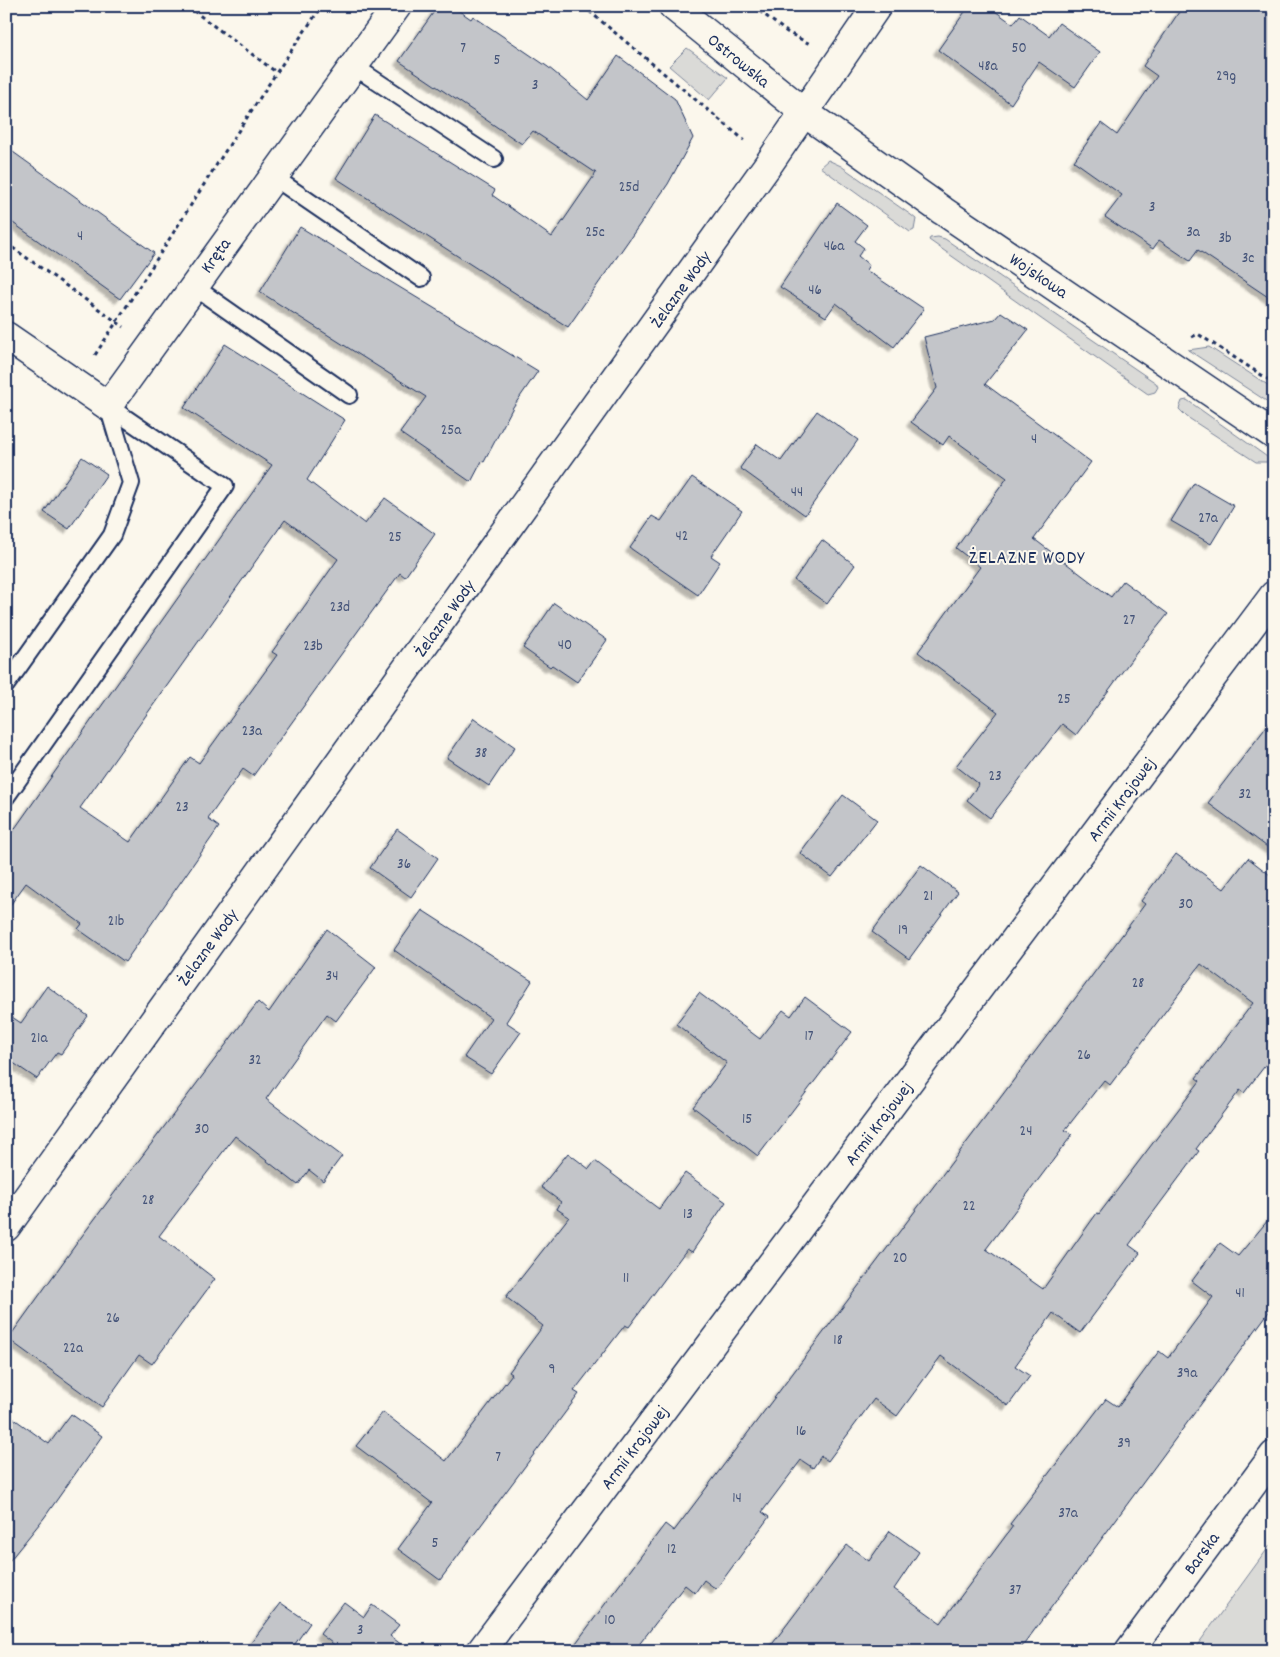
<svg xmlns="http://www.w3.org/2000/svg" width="1280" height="1657" viewBox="0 0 1280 1657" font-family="Dekko,sans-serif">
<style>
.green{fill:#dadad7;stroke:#7a849a}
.building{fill:#c3c5c9;stroke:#1b2f5e;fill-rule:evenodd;filter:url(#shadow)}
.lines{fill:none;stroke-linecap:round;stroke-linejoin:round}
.lane-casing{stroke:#1b2f5e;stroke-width:20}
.street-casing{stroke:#1b2f5e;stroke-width:31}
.secondary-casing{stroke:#1b2f5e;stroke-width:31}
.path{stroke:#1b2f5e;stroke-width:3;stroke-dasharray:4 4;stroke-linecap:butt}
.lane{stroke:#fbf7ec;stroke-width:16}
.street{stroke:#fbf7ec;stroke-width:28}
.secondary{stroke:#fbf7ec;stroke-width:28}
.labels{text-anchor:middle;stroke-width:4;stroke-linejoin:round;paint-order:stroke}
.number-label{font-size:15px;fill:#455479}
.street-label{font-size:18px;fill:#1b2f5e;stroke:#fbf7ec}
.neighbourhood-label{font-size:19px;letter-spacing:1px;fill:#1b2f5e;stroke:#fbf7ec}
</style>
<defs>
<filter id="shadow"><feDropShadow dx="-4.5" dy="4.5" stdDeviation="1" flood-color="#0004"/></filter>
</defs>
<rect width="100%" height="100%" fill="#fbf7ec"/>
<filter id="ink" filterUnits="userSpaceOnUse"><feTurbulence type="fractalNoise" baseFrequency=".02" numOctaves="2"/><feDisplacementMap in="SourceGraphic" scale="10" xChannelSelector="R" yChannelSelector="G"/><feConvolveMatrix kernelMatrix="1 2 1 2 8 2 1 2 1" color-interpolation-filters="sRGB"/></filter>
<g filter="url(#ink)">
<path class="green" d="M687,48l41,30 -19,22 -40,-34z
M828,160l13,6 70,49 5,4 -2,11 -4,2 -90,-65z
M938,237l7,2 211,144 2,4 -3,5 -7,2 -219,-154 1,-2z
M1209,347l65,42v17l-86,-56z
M1187,400l83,59 -1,3h-13l-69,-45 -8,-8 3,-8z
M1274,1540v111h-81z"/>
<path class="building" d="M438,6h14l19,13 2,-3 75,51 40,33 30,-44 57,43 18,39 -25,46 -100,143 -232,-149 39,-63 120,75 -3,5 60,42 44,-64 -63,-42 -11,13 -123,-83z
M969,6h19l25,18 7,-9 29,21 10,-13 41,29 -25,35 -36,-25 -28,42 -73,-54z
M1183,6h91v295l-76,-51 -8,11 -31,-21 -6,9 -48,-32 17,-22 -48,-34 27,-38 16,12 40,-59 -14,-10z
M6,147l148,106 -34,46 -114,-81z
M837,203l30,22 -12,16 9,7 -6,8 11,9 -3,5 58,39 -30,38 -58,-44 -10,14 -46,-30z
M300,227l238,144 -25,36 -29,55 -2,-1 -11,21 -71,-49 26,-36 -166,-105z
M1001,312l27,18 -43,54 106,78 -57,77 77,58 12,-16 45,33 -35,43 -57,78 -14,-11 -72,94 -23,-18 12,-16 -23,-18 42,-54 -80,-60 62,-85 -24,-19 51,-70 -58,-42 -6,9 -32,-23 26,-34 -13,-51 71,-18z
M225,344l120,76 -38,60 58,44 20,-26 50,36 -30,43 -5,-4 -147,203 -10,-7 -35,50 11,8 -94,135 -47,-33 4,-5 -56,-41 -20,28v-70l266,-376 -88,-57zM285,520l53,39 -66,93 5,3 -78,108 -9,-6 -60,85 -50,-34z
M817,411l41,29 -53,75 -65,-47 17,-24 24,17z
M82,457l25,17 -38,55 -25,-17z
M692,477l50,34 -31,45 9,6 -22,33 -68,-47 22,-32 9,5z
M1194,483l40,23 -23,38 -40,-23z
M822,540l33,25 -28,39 -33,-24z
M554,603l53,37 -30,42 -25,-17 -2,2 -27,-19z
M1274,717v135l-66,-49z
M474,718l41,29 -26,39 -42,-28z
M843,795l34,25 -45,57 -32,-24z
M397,829l41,29 -27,39 -41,-29z
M1176,854l48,35 24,-31 26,20v176l-30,39 -4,-3 -44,59 3,2 -70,94 11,8 -60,80 -27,-20 -38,53 15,10 -22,30 -67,-50 -44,60 -23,-17 -46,62 -7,-5 -8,12 -12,-8 -39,52 7,5 -53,72 -12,-9 -9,13 -10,-8 -51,66h-64l95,-127 9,7 403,-535 68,-92 -4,-3zM1201,964l52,39 -57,75 4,3 -101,133 -2,-1 -54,76 -57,-40 86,-114 -7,-5 39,-50 6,5z
M921,865l37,27 -49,67 -37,-27z
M422,910l110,71 -26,41 15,10 -30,42 -27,-17 27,-39 -97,-68z
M327,929l49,38 -40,54 -9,-7 -61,85 76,57 -19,25 -14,-11 -11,15 -63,-49 -76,100 56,43 -63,85 -13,-9 -37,52 -94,-68 74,-103 176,-234 11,10z
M47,986l41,30 -27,38 -4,-2 -20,27 -31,-21v-45l15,10z
M699,993l61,46 23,-29 8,6 14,-19 47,35 -94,124 -65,-49 34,-44 -51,-39z
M568,1153l21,16 6,-8 64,48 26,-36 41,29 -34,50 -5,-3 -58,78 -4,-2 -51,66 5,3 -139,186 -42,-31 34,-46 -76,-57 27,-34 63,49 66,-87 -3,-2 34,-46 -37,-29 63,-80 -12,-8 4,-7 -20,-15z
M1274,1213v92l-255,346h-252l80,-106 22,16 21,-30 29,21 -25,37 47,34 72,-97 -3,-2 96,-125 12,8 41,-56 9,7 45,-61 -21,-16 28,-38 18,13z
M6,1413l43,31 22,-30 31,22 -58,82 -38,47z
M344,1602l20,15 8,-12 27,20 -9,11 20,15h-72l2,-2 -20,-15z
M281,1603l29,20 -20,28h-45z"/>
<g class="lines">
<defs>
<path id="lane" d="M352,65l142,94
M272,176l149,102
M193,286l156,109
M6,685l106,-150 19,-52 -23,-77
M6,797l219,-311 -117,-80"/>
<path id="street" d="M6,336l102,70 289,-400
M6,1227l764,-1065 107,-156
M481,1651l793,-1056
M1129,1651l145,-196"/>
<path id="secondary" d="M673,6l132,107 138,98 331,224"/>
</defs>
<use href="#lane" class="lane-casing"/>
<use href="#street" class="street-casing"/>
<use href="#secondary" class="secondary-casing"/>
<path class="path" d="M187,6l89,66
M583,6l161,134
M753,6l34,26 23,12
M6,243l118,84
M1192,337l6,-3 76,49
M95,355c76,-116 147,-235 227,-349"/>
<use href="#lane" class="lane"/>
<use href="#street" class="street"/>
<use href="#secondary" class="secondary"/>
</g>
</g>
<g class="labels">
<g class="number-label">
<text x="463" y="52">7</text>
<text x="1019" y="52">50</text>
<text x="497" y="64">5</text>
<text x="988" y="70">48a</text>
<text x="1226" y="80">29g</text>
<text x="535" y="89">3</text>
<text x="629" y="191">25d</text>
<text x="1152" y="211">3</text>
<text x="595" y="236">25c</text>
<text x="1193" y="236">3a</text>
<text x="80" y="240">4</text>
<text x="1225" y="242">3b</text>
<text x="834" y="250">46a</text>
<text x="1248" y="262">3c</text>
<text x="815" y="294">46</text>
<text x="451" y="434">25a</text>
<text x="1034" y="443">4</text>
<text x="797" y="496">44</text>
<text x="1208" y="522">27a</text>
<text x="682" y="540">42</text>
<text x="395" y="541">25</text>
<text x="340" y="611">23d</text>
<text x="1129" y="624">27</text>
<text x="565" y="649">40</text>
<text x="313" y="650">23b</text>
<text x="1064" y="703">25</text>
<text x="252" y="735">23a</text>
<text x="481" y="757">38</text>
<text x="995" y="780">23</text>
<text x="1245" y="798">32</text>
<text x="182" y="811">23</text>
<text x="404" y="868">36</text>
<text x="928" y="900">21</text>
<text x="1186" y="908">30</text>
<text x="116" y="925">21b</text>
<text x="903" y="934">19</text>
<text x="332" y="980">34</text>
<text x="1138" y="987">28</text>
<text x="809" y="1040">17</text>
<text x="39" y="1042">21a</text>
<text x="1084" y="1059">26</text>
<text x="255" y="1064">32</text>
<text x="747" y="1123">15</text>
<text x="202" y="1133">30</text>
<text x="1026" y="1135">24</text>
<text x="148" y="1204">28</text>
<text x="969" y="1210">22</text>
<text x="688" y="1218">13</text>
<text x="900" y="1262">20</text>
<text x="626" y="1282">11</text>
<text x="1240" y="1297">41</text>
<text x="113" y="1322">26</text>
<text x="838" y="1344">18</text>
<text x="73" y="1352">22a</text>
<text x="552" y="1373">9</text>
<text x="1187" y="1377">39a</text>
<text x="801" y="1435">16</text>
<text x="1124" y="1447">39</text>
<text x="498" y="1461">7</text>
<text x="737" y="1502">14</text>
<text x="1068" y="1517">37a</text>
<text x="435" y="1547">5</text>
<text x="672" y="1553">12</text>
<text x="1015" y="1594">37</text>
<text x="610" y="1624">10</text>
<text x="360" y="1634">3</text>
</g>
<g class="street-label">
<text transform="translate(739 60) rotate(39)" y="6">Ostrowska</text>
<text transform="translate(215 255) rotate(-54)" y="6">Kręta</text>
<text transform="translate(1039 275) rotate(34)" y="6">Wojskowa</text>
<text transform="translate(680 289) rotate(-54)" y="6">Żelazne Wody</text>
<text transform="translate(444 618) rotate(-54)" y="6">Żelazne Wody</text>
<text transform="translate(1121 799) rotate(-53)" y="6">Armii Krajowej</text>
<text transform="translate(207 947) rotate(-54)" y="6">Żelazne Wody</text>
<text transform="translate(878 1123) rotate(-53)" y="6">Armii Krajowej</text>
<text transform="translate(634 1447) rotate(-53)" y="6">Armii Krajowej</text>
<text transform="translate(1201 1553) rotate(-54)" y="6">Barska</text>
</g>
<g class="neighbourhood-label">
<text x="1027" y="563">ŻELAZNE WODY</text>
</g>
</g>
<rect width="1280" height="1657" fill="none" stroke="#fbf7ec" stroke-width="25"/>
<rect x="12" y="12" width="1255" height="1632" fill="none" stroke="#1b2f5e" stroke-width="2" filter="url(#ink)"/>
</svg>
